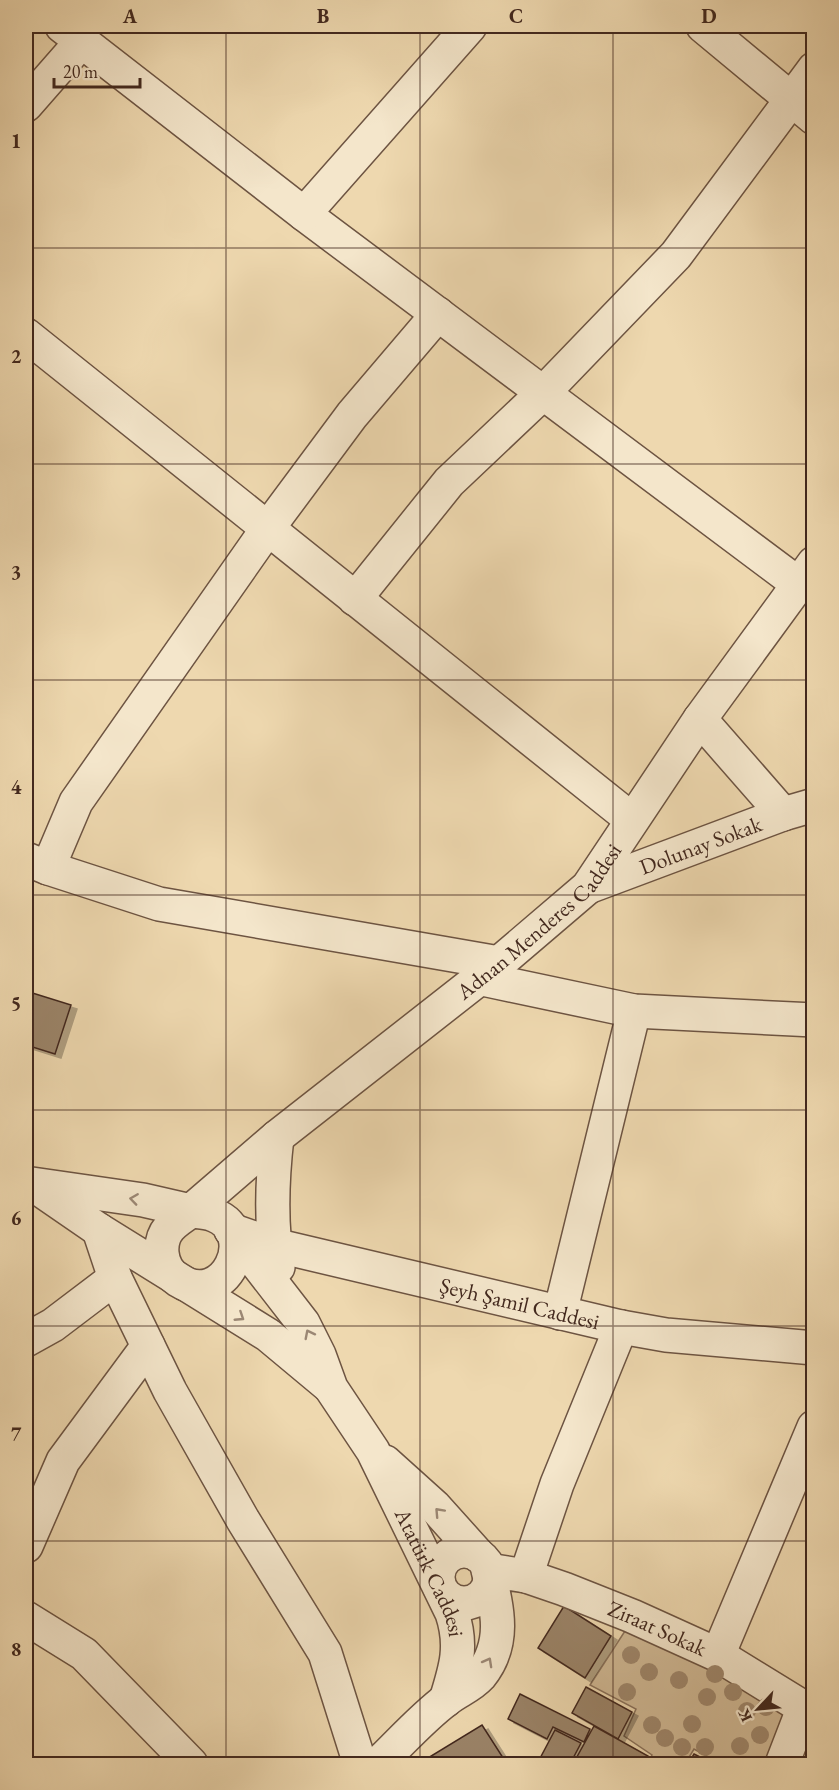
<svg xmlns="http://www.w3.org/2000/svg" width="839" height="1790" viewBox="0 0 839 1790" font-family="'EB Garamond',serif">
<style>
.green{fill:#d1ba96;stroke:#8a715a;stroke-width:1.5}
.building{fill:#9b8469;stroke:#42281e;stroke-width:1.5;filter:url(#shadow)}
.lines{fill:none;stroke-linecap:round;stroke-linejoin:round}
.minor-casing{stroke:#6d5442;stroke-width:36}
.minor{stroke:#f4e6cb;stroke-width:33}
.tree{fill:#9f876c}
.oneway{stroke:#9b8774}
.grid{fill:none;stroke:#42281e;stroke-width:1.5;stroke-opacity:0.55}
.labels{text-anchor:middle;stroke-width:6;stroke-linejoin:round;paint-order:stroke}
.street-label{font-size:22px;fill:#42281e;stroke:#f4e6cb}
.neatline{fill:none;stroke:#42281e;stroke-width:2}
.grid-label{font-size:20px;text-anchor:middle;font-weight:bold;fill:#42281e}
</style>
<defs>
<filter id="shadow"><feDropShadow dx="6" dy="4" stdDeviation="0" flood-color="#0004"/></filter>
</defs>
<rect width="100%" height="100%" fill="#eed8af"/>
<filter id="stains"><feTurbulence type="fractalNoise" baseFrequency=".00333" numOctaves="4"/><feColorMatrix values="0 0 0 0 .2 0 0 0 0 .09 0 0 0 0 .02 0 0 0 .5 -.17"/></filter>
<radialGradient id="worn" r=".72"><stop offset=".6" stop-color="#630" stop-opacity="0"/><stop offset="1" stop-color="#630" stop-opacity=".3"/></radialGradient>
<path class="green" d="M625,1631c41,17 142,51 161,90l-16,43h-49l-27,-15 -9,15h-38l5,-9 -28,-19 12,-27 -46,-24z"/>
<path class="building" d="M26,991l45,14 -16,49 -29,-9z
M564,1606l47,30 -26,42 -47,-30z
M586,1687l46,25 -14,27 -46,-26z
M520,1694l70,35 -6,13 -31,-15 -6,12 -39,-20z
M482,1725l25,39h-89z
M594,1726l54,30 -4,8h-71z
M555,1730l26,13 -11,21h-33z
M694,1754l20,10h-26z"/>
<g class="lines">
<defs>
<g id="minor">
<path d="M62,26l242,188 493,369"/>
<path d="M703,26l111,92"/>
<path d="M26,105l56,-64"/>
<path d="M304,214l166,-188"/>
<path d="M26,335l605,484"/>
<path d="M355,599l94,-117 94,-89 133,-138 138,-186"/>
<path d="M700,719l83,95"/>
<path d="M26,859l22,9 111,36 340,59"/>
<path d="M48,868l28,-66 192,-274 84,-113 86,-101"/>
<path id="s1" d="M588,887l195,-73 31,-9"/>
<path d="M478,978l156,33 180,9"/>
<path d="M277,1137c-5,43 -7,87 1,130"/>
<path id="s2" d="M32,1184l111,16 48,11 86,-74 222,-174 89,-76 112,-168 114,-156"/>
<path d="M38,1188l61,42 169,105 60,50"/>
<path d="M191,1211c7,1 16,1 23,4 47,18 11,95 -36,65 -9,-6 -15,-16 -16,-27 -2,-22 12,-31 29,-42z"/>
<path d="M99,1230l16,48 55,113 73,129 82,133 35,111"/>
<path id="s3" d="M231,1230l43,15 347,82 45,8 148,13"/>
<path id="s4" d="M231,1230l72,93 16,32 12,33 42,63 79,162c11,33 4,55 -6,87"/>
<path d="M560,1313l74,-302"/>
<path d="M26,1340l27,-15 62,-47"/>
<path d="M385,1462l50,45 44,49"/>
<path d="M26,1546l37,-85 85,-115"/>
<circle cx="464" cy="1577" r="26"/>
<path d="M526,1576l31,-92 64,-157"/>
<path d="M26,1618l58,36 107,110"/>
<path d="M718,1655l96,-228"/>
<path id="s5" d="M378,1764c21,-20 45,-47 68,-64 11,-9 24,-13 34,-24 27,-33 17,-69 8,-106l38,6 38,13 68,27 86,39 96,59"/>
<path d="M782,1764l22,-57"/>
</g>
</defs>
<use href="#minor" class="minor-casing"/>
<use href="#minor" class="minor"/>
</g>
<g class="tree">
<circle cx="631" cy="1655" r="9"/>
<circle cx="649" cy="1672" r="9"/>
<circle cx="715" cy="1674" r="9"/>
<circle cx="679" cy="1680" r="9"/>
<circle cx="627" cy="1692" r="9"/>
<circle cx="733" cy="1692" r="9"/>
<circle cx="707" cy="1697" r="9"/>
<circle cx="766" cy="1707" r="9"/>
<circle cx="747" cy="1711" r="9"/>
<circle cx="692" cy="1724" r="9"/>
<circle cx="652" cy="1725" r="9"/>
<circle cx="760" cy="1735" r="9"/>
<circle cx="665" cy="1738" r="9"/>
<circle cx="740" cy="1746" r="9"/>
<circle cx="682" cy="1747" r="9"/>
<circle cx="705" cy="1747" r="9"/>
</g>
<defs><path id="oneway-chevron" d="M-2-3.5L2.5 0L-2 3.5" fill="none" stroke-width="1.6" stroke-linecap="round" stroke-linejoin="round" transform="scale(1.5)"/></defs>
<g class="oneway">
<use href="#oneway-chevron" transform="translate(134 1199) rotate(-172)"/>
<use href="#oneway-chevron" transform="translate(240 1317) rotate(33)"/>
<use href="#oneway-chevron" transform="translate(309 1334) rotate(-117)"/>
<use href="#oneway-chevron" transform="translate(439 1512) rotate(-133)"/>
<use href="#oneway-chevron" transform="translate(488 1662) rotate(-61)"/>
</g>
<path class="grid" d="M226,26v1738M420,26v1738M613,26v1738M26,248h788M26,464h788M26,680h788M26,895h788M26,1110h788M26,1326h788M26,1541h788"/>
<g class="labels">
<g class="street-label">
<text dy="8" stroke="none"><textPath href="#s1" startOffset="120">Dolunay Sokak</textPath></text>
<text dy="8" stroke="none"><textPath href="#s2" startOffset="615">Adnan Menderes Caddesi</textPath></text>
<text dy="8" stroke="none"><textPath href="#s3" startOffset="298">Şeyh Şamil Caddesi</textPath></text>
<text dy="8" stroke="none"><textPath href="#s4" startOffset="399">Atatürk Caddesi</textPath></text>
<text dy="8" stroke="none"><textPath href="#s5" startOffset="426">Ziraat Sokak</textPath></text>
</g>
</g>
<rect width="839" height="1790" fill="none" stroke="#eed8af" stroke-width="66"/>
<g transform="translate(758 1709) rotate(244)" stroke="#f4e6cb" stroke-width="4.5" paint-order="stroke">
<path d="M0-4.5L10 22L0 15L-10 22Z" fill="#42281e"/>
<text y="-9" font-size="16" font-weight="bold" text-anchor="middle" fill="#42281e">K</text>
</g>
<path d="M54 78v9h86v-9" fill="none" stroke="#42281e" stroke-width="3"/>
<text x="63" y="78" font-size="18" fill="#42281e" stroke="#f4e6cb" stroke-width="4.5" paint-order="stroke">20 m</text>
<rect x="33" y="33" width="773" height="1724" class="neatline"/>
<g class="grid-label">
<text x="130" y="23">A</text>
<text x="323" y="23">B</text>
<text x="516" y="23">C</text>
<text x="709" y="23">D</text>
<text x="16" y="148">1</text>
<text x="16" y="363">2</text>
<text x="16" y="579">3</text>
<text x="16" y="794">4</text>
<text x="16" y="1010">5</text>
<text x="16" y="1225">6</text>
<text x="16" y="1441">7</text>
<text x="16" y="1656">8</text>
</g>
<rect width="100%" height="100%" filter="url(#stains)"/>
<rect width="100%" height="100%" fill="url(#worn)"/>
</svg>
